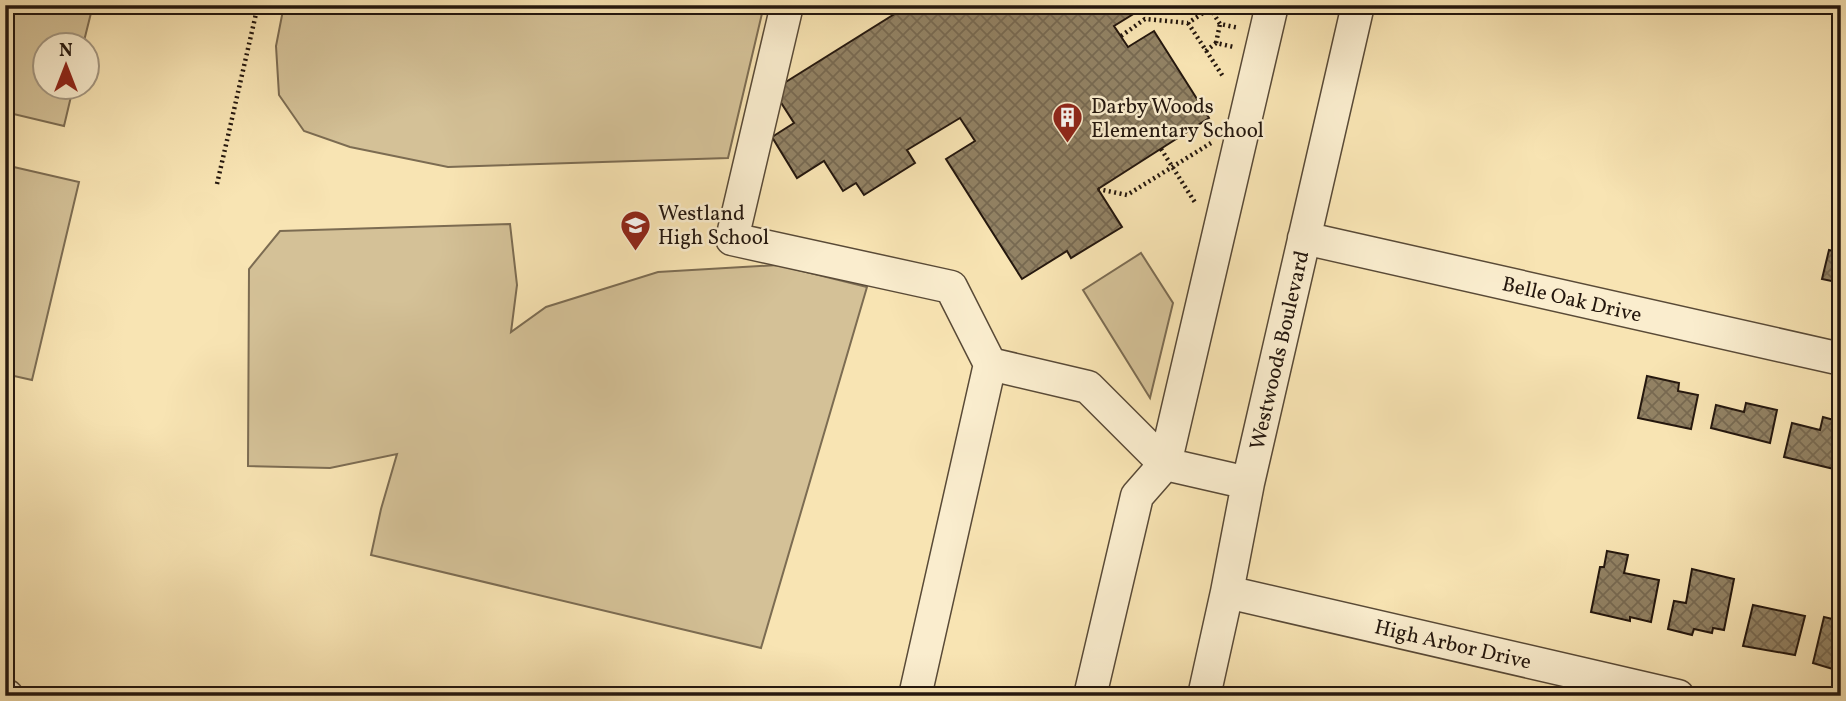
<svg xmlns="http://www.w3.org/2000/svg" width="1846" height="701" viewBox="0 0 1846 701" font-family="Vollkorn,serif">
<style>
.park{fill:#d4c197;stroke:#7c6c52;stroke-width:2}
.building{fill:url(#building-cross-hatch);stroke:#24170e;stroke-width:2}
.lines{fill:none;stroke-linecap:round;stroke-linejoin:round}
.minor-casing{stroke:#594a37;stroke-width:35}
.path{stroke:#24170e;stroke-width:4.5;stroke-dasharray:2 3.5;stroke-linecap:butt}
.minor{stroke:#faedce;stroke-width:32}
.labels{text-anchor:middle;stroke-width:5;stroke-linejoin:round;paint-order:stroke}
.poi-label{font-size:21px;fill:#24170e;stroke:#faedce;text-anchor:start}
.street-label{font-size:21px;fill:#24170e;stroke:#faedce}
</style>
<defs>
<pattern id="building-cross-hatch" width="8" height="8" patternUnits="userSpaceOnUse" patternTransform="scale(1.75)"><rect width="8" height="8" fill="#928264"/><path d="M0 0l8 8M0 8l8-8" fill="none" stroke="#776951"/></pattern>
</defs>
<rect width="100%" height="100%" fill="#f8e4b3"/>
<filter id="stains"><feTurbulence type="fractalNoise" baseFrequency=".00286" numOctaves="4"/><feColorMatrix values="0 0 0 0 .2 0 0 0 0 .09 0 0 0 0 .02 0 0 0 .5 -.17"/></filter>
<radialGradient id="worn" r=".72"><stop offset=".6" stop-color="#630" stop-opacity="0"/><stop offset="1" stop-color="#630" stop-opacity=".3"/></radialGradient>
<path class="park" d="M5,5h88l-10,40 -37,1v42h27l-9,38 -59,-14z
M284,5h480l-36,153 -280,9 -98,-20 -46,-16 -25,-36 -3,-49z
M5,165l74,17 -47,198 -27,-6z
M510,224l7,61 -6,47 35,-25 112,-35 120,-7 89,22 -106,361 -390,-93 10,-46 16,-55 -67,14 -82,-2 1,-197 31,-38z
M1141,253l32,50 -23,95 -67,-108z"/>
<path class="building" d="M909,5h239l-34,21 14,21 26,-16 55,87 -111,71 24,38 -51,31 -4,-7 -45,28 -76,-120 29,-18 -15,-23 -53,32 8,13 -51,32 -8,-12 -13,8 -19,-30 -27,17 -25,-41 22,-14 -21,-33z
M1829,250l12,3v30l-19,-4z
M1647,376l32,7 -1,8 20,4 -7,34 -53,-11z
M1746,403l31,7 -7,33 -59,-15 5,-23 28,7z
M1823,417l18,5v35l-3,13 -54,-13 8,-34 28,7z
M1607,551l21,4 -4,18 35,7 -8,42 -21,-5v4l-39,-9 9,-45h4z
M1692,569l42,10 -10,51 -11,-2 -1,5 -18,-4 -2,6 -24,-6 6,-28 12,2z
M1753,605l52,11 -10,39 -52,-9z
M1824,617l17,4 -2,50 -26,-8z"/>
<g class="lines">
<defs>
<path id="minor" d="M787,5l-55,234 219,48 39,77
M1304,238l537,121
M1227,592l451,104
M5,695l2,1
M915,696l75,-332 98,23 77,77 83,19
M1090,696l47,-200 28,-32 107,-459
M1204,696l23,-104 21,-109 110,-478"/>
</defs>
<use href="#minor" class="minor-casing"/>
<path class="path" d="M1210,8l10,16 19,4
M125,11l1,-6
M1188,23l36,55
M1121,36l24,-17 43,4 27,-18
M1216,43l4,-19
M1206,51l10,-8 18,4
M1161,149l35,55
M217,184l41,-179
M1098,189l29,6 84,-52"/>
<use href="#minor" class="minor"/>
</g>
<defs>
<symbol id="building-pin" viewBox="-11 -11 22 30"><path d="M0 17L-7.5 6A9.5 9.5 0 1 1 7.5 6Z" fill="#8f2418" stroke="#faedce"/><path d="M-4-6H4V6H1V3H-1V6H-4ZM-2.5-4.3h1.7v1.8h-1.7ZM.8-4.3h1.7v1.8H.8ZM-2.5-1h1.7V.8h-1.7ZM.8-1h1.7V.8H.8Z" fill="#fff"/></symbol>
<symbol id="school-pin" viewBox="-11 -11 22 30"><path d="M0 17L-7.5 6A9.5 9.5 0 1 1 7.5 6Z" fill="#8f2418" stroke="#faedce"/><path d="M0-5L7-2L0 1L-7-2ZM-4 1L0 2.5L4 1V4Q0 6-4 4Z" fill="#fff"/></symbol>
</defs>
<g fill-rule="evenodd">
<use href="#building-pin" x="1050" y="100" width="35" height="47"/>
<use href="#school-pin" x="618" y="208" width="35" height="47"/>
</g>
<g class="labels">
<g class="poi-label">
<text x="1091" y="113">Darby Woods<tspan x="1091" dy="24">Elementary School</tspan></text>
<text x="658" y="220">Westland<tspan x="658" dy="24">High School</tspan></text>
</g>
<g class="street-label">
<text transform="translate(1572 299) rotate(13)" y="7">Belle Oak Drive</text>
<text transform="translate(1279 350) rotate(-77)" y="7">Westwoods Boulevard</text>
<text transform="translate(1453 644) rotate(13)" y="7">High Arbor Drive</text>
</g>
</g>
<rect width="1846" height="701" fill="none" stroke="#f8e4b3" stroke-width="28"/>
<rect x="7" y="7" width="1832" height="687" fill="none" stroke="#24170e" stroke-width="3.5"/>
<rect x="14" y="14" width="1818" height="673" fill="none" stroke="#24170e" stroke-width="2"/>
<g transform="translate(66 66)"><circle r="33" fill="#faedce" stroke="#a49781" stroke-width="2"/>
<path d="M0-5L12 26L0 18L-12 26Z" fill="#8f2418"/>
<text y="-10" font-size="19" font-weight="bold" text-anchor="middle" fill="#24170e">N</text>
</g>
<rect width="100%" height="100%" filter="url(#stains)"/>
<rect width="100%" height="100%" fill="url(#worn)"/>
</svg>
